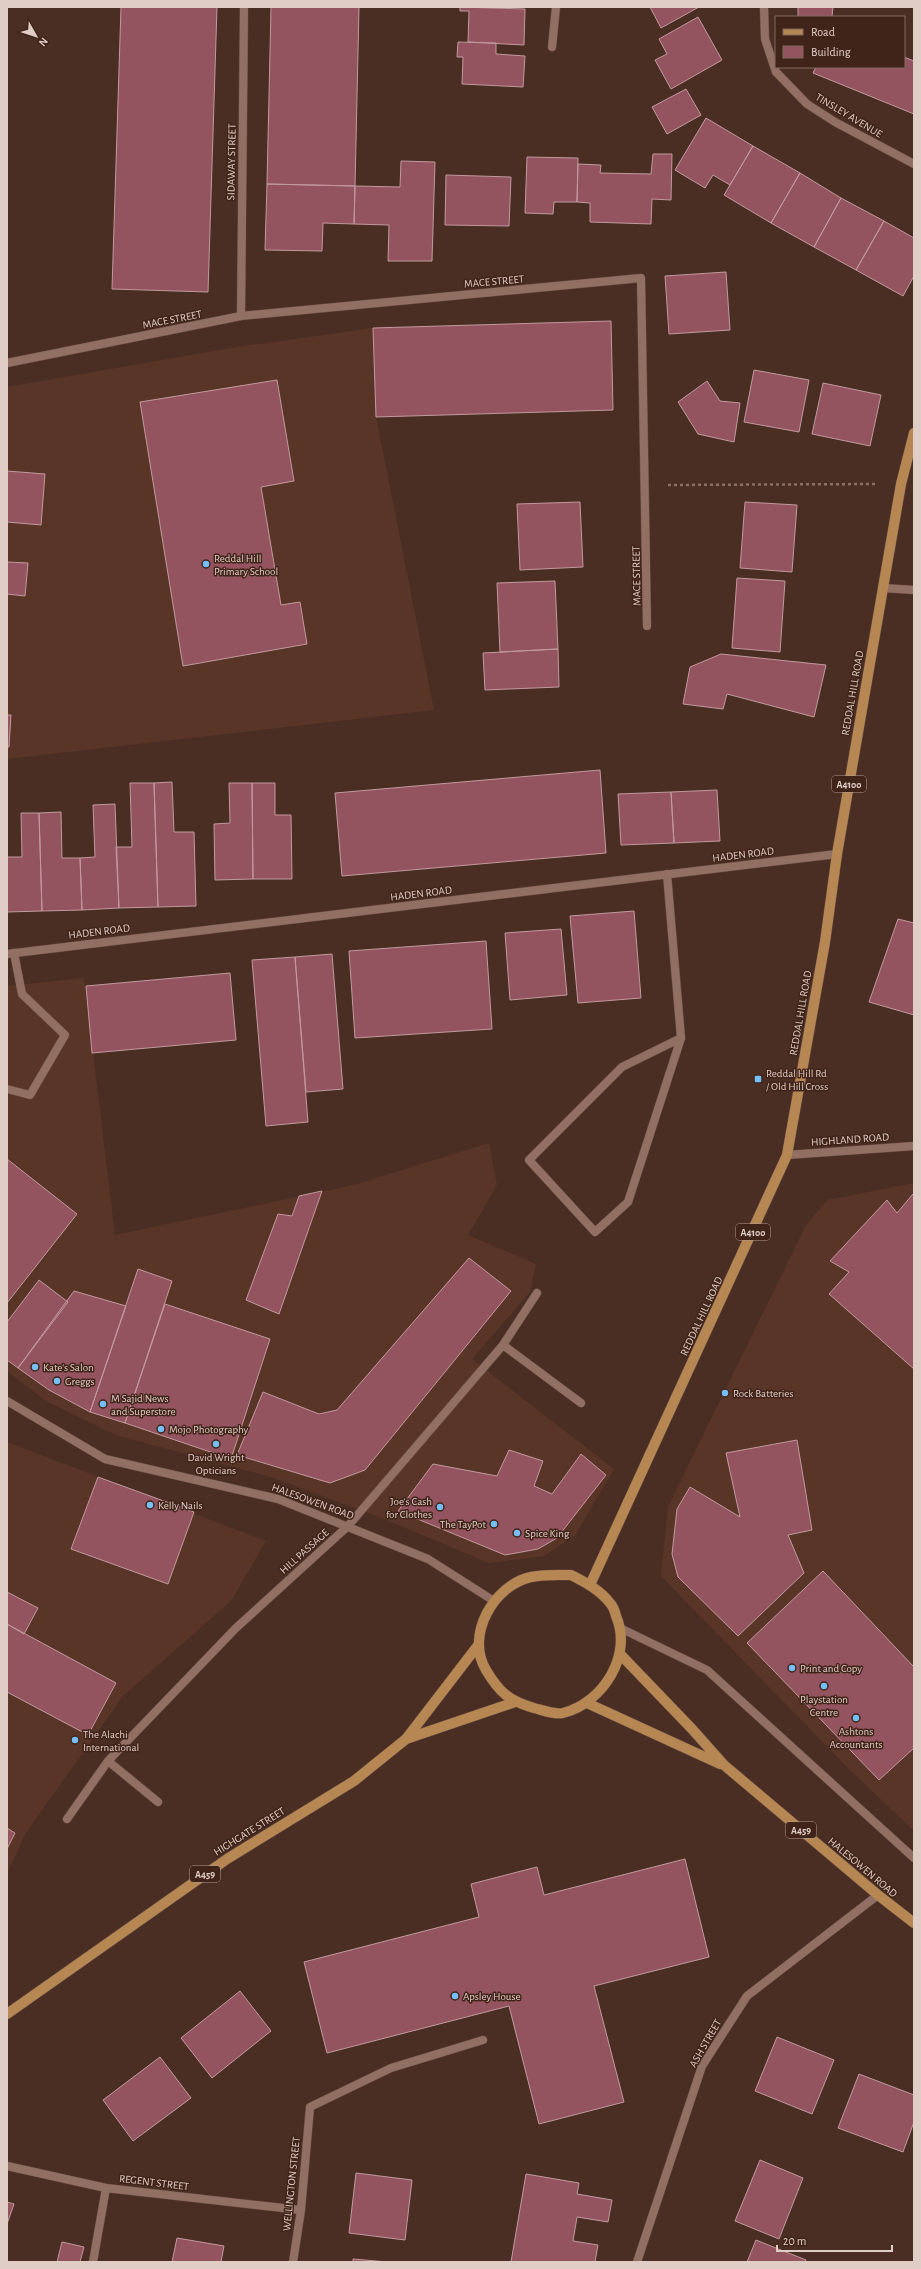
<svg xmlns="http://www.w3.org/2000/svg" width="921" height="2269" viewBox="0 0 921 2269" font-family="'Alegreya Sans',sans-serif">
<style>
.built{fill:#593528}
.building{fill:#94545f;stroke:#c19a9f}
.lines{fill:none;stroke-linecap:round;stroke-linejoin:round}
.service-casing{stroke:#654c43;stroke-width:9}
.minor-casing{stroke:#654c43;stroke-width:9}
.tertiary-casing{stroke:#654c43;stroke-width:9}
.primary-casing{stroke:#654c43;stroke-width:11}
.path{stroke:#897167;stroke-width:2.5;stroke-dasharray:3 3;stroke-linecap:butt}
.service{stroke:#916f62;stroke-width:8}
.minor{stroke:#916f62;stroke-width:8}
.tertiary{stroke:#916f62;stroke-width:8}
.primary{stroke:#b78753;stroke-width:10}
.poi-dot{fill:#75c0f6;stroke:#402419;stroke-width:1.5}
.labels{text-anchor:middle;stroke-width:3;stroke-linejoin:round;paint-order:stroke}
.shield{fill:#402419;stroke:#b09a92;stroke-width:1}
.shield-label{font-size:10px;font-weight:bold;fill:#e0cdc6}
.street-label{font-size:11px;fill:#e0cdc6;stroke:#402419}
.poi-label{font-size:11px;fill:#e0cdc6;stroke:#402419;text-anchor:start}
</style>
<rect width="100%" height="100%" fill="#4b2e23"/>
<path class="built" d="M373,328l3,89 58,293 -427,49v-372l230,-40z
M84,978l31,257 239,-50 135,-42 8,42 -29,50 68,29 -6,28 -58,67 142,110 -39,66 -31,21 -55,7 -110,-46 -105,-39 -158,-43 -70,-34 -39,-30v-385z
M914,1183v648l-65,-62 -188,-193 7,-69 138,-282 21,-25z
M7,1442l259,99 -35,60 -108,95 -98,138 -18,40z"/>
<path class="building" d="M121,7h96l-9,285 -96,-3z
M271,7h88l-4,179 -88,-2z
M460,7l65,2 -1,36 -56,-3 1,-31h-9z
M650,7h49l-38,21z
M798,7h35l-1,10h-34z
M698,17l24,43 -51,29 -16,-29 12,-6 -8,-15z
M458,42l38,1v11l29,2 -2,31 -61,-3 1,-27h-6z
M904,57l10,4v53l-101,-41 3,-6h88z
M686,89l15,26 -34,19 -15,-27z
M706,118l47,28 -23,39 -17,-10 -8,13 -30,-18z
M753,146l47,27 -29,50 -47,-28z
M653,154h19l-1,46 -19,-1 -1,25 -61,-2v-19l-13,-1 1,-38 23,1 -1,8 51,1z
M527,157l51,1 -1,44h-23l-1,12 -28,-1z
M401,161l34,1 -3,99h-44l1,-36 -35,-1 1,-38 45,1z
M800,173l41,25 -27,49 -43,-24z
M446,175l65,2 -2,49 -64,-1z
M267,184l88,2 -1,38 -31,-1 -1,28 -57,-1z
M841,198l43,23 -28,49 -42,-23z
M884,221l30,17v38l-11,20 -47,-26z
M726,272l4,58 -61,4 -4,-58z
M611,321l2,89 -237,7 -3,-89z
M754,370l55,10 -10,52 -55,-10z
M277,380l17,101 -33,6 20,118 19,-3 7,42 -124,22 -43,-264z
M707,381l13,20 20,2 -6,39 -36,-8 -20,-32z
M823,383l58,12 -11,51 -58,-12z
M7,471l38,3 -4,51 -34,-3z
M580,502l3,65 -63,3 -3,-66z
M745,502l52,3 -5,67 -52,-4z
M7,562l21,1 -3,33 -18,-2z
M737,578l48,3 -5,71 -48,-4z
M555,581l3,68 -58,3 -3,-69z
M558,649l1,38 -74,3 -2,-37z
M721,654l105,11 -12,52 -87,-23 -4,15 -40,-5 7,-37z
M7,715h4l-2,32h-2z
M600,770l6,83 -264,23 -7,-83z
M172,782l2,50h20l2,74 -38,1 -4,-124z
M130,783h24l4,124 -39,1 -3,-61h16z
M229,783h23l1,96 -38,1 -1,-56 16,-1z
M252,783h23v32h16l1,64h-39z
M717,790l3,51 -46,2 -3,-51z
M671,792l3,51 -53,2 -3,-51z
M115,804l4,104 -37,2 -2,-52 15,-1 -2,-52z
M61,812l1,46h18l2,52 -40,1 -3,-98z
M21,813h18l3,98 -35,1v-55h15z
M634,911l7,87 -63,5 -8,-87z
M898,919l16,4v92l-45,-13z
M561,929l6,66 -57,5 -5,-67z
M486,941l6,88 -137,9 -6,-87z
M332,954l11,135 -37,3 -11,-135z
M295,957l13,165 -42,4 -14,-166z
M230,973l6,67 -144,13 -6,-67z
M7,1159l70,55 -70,89z
M322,1191l-43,123 -33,-14 32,-86 14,2 7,-20z
M913,1194h1v175l-85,-75 20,-22 -19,-11 57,-61 10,13z
M469,1258l42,33 -146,179 -35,13 -93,-28 26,-63 56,22 18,-4z
M138,1269l34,12 -47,142 -35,-11z
M39,1280l29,22 -50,66 -11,-8v-38z
M74,1291l52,15 -36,106 -41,-22 -31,-22z
M165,1304l105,35 -39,120 -106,-36z
M797,1440l15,90 -24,5 16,38 -66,63 -60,-59 -6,-23 5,-45 13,-22 50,30 -14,-64z
M509,1450l34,11 -9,25 18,8 29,-40 25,21 -49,63 -19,11 -33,6 -107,-44 35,-47 64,12z
M98,1477l96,35 -26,72 -97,-35z
M823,1571l91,96v81l-35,32 -132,-137z
M7,1592l31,16 -14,26 -17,-10z
M7,1624l109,59 -28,52 -81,-43z
M7,1828l8,5 -8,16z
M685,1859l24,98 -115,29 30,116 -85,22 -30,-118 -182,47 -23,-91 175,-45 -8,-33 66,-17 7,28z
M240,1991l31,40 -59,47 -31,-40z
M777,2037l57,23 -22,54 -57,-23z
M160,2057l31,41 -58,43 -30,-41z
M859,2074l55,21v27l-11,30 -65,-24z
M760,2160l43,18 -24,61 -44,-18z
M356,2173l56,7 -7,60 -56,-7z
M526,2174l53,9 -2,11 35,6 -4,22 -31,-5 -4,24 25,4 -3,17h-84z
M7,2202l7,2 -7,20z
M177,2238l47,8 -3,16h-49z
M756,2240l50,20 -1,2h-58z
M62,2242l22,5 -4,15h-23z
M353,2259l35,3h-35z"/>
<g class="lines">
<defs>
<path id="service" d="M552,47l4,-40
M667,874l14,164 -53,164 -33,30 -66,-72 93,-93 59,-29
M7,1089l23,6 35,-60 -43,-41 -8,-41
M503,1345l78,58
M622,1629l85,41 207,188
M108,1761l50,41
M67,1819l41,-58 128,-133 112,-102 155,-181 34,-52"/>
<path id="minor" d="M764,7l1,32 11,33 31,32 28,18 79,42
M241,316l3,-309
M7,363l234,-47 400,-38 6,348
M7,954l830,-100
M787,1155l127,-9
M7,2166l99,22 195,22
M93,2262l13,-74
M293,2262l8,-52 9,-103 81,-39 92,-28
M637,2262l65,-196 45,-70 131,-101"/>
<path id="tertiary" d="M883,588l31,2
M7,1401l98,58 173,40 150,60 66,42"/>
<path id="primary" d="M571,1575c14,7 29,15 39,28 3,3 5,9 6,13 17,39 -13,87 -53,97 -8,2 -21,-3 -29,-5 -25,-7 -35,-16 -48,-38 -21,-35 8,-85 45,-93 13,-3 27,-2 40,-2z
M590,1585l197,-430 38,-213 12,-88 64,-370 13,-51
M620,1654l72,75 32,36 154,130 36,28
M587,1703l133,61
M406,1739l109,-37
M7,2014l220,-155 127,-78 52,-42 73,-95"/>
</defs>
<use href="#service" class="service-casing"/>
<use href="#minor" class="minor-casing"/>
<use href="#tertiary" class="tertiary-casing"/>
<use href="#primary" class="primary-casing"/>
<path class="path" d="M668,485l207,-1"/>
<use href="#service" class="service"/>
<use href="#minor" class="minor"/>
<use href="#tertiary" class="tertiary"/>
<use href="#primary" class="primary"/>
</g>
<g class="poi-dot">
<circle cx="206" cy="564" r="4"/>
<rect x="754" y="1075" width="8" height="8" rx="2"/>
<circle cx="35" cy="1367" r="4"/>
<circle cx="57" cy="1381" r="4"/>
<circle cx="725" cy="1393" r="4"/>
<circle cx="103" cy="1404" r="4"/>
<circle cx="161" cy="1429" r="4"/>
<circle cx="216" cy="1444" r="4"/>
<circle cx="150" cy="1505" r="4"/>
<circle cx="440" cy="1507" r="4"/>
<circle cx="494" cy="1524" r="4"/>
<circle cx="517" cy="1533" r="4"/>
<circle cx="792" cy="1668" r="4"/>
<circle cx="824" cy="1686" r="4"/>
<circle cx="856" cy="1718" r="4"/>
<circle cx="75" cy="1740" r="4"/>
<circle cx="455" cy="1996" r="4"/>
</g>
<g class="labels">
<g class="shield">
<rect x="832" y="776" width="34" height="16" rx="3"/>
<rect x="736" y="1224" width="34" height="16" rx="3"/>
<rect x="786" y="1822" width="30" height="16" rx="3"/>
<rect x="190" y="1866" width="30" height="16" rx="3"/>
</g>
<g class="shield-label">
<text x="849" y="788">A4100</text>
<text x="753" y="1236">A4100</text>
<text x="801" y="1834">A459</text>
<text x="205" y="1878">A459</text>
</g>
<g class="street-label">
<text transform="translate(849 115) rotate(31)" y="4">TINSLEY AVENUE</text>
<text transform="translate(231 162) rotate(-89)" y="4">SIDAWAY STREET</text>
<text transform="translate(494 281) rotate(-5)" y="4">MACE STREET</text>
<text transform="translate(172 319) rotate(-11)" y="4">MACE STREET</text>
<text transform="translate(636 576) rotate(-91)" y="4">MACE STREET</text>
<text transform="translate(852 693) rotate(-80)" y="4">REDDAL HILL ROAD</text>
<text transform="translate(743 854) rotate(-7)" y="4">HADEN ROAD</text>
<text transform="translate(421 893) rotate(-7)" y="4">HADEN ROAD</text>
<text transform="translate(99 931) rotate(-7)" y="4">HADEN ROAD</text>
<text transform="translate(800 1013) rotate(-80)" y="4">REDDAL HILL ROAD</text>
<text transform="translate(850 1139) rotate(-4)" y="4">HIGHLAND ROAD</text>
<text transform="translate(701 1316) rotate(-65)" y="4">REDDAL HILL ROAD</text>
<text transform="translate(313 1501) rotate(20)" y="4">HALESOWEN ROAD</text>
<text transform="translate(304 1551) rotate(-42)" y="4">HILL PASSAGE</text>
<text transform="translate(249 1831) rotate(-32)" y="4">HIGHGATE STREET</text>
<text transform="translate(863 1867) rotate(40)" y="4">HALESOWEN ROAD</text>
<text transform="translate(705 2043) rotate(-60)" y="4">ASH STREET</text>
<text transform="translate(154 2182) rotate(7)" y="4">REGENT STREET</text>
<text transform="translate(291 2184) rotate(-84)" y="4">WELLINGTON STREET</text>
</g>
<g class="poi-label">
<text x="214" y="562">Reddal Hill<tspan x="214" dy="13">Primary School</tspan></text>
<text x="766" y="1077">Reddal Hill Rd<tspan x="766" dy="13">/ Old Hill Cross</tspan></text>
<text x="43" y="1371">Kate's Salon</text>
<text x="65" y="1385">Greggs</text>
<text x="733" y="1397">Rock Batteries</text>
<text x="111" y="1402">M Sajid News<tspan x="111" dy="13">and Superstore</tspan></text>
<text x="169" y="1433">Mojo Photography</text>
<text x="216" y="1461" text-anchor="middle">David Wright<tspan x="216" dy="13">Opticians</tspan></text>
<text x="432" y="1505" text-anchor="end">Joe's Cash<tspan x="432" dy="13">for Clothes</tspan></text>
<text x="158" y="1509">Kelly Nails</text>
<text x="486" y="1528" text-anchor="end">The TayPot</text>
<text x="525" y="1537">Spice King</text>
<text x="800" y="1672">Print and Copy</text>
<text x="824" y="1703" text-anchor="middle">Playstation<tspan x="824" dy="13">Centre</tspan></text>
<text x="856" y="1735" text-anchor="middle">Ashtons<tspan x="856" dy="13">Accountants</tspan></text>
<text x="83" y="1738">The Alachi<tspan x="83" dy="13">International</tspan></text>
<text x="463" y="2000">Apsley House</text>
</g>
</g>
<rect width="921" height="2269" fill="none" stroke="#e0cdc6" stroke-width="16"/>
<rect x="775" y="16" width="130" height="52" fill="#402419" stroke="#80685e"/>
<rect x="783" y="29" width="20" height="6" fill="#b78753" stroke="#80685e"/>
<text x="811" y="36" font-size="12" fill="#e0cdc6">Road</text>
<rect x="783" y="46" width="20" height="12" fill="#94545f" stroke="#80685e"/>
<text x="811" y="56" font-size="12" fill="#e0cdc6">Building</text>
<g transform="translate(36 36) rotate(129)" stroke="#402419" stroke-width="3" paint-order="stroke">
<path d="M0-3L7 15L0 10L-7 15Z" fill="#e0cdc6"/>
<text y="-6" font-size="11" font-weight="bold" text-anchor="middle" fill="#e0cdc6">N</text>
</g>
<path d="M777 2245v6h115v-6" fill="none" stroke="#e0cdc6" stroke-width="2"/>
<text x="783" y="2245" font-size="12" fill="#e0cdc6" stroke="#402419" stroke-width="3" paint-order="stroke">20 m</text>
</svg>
